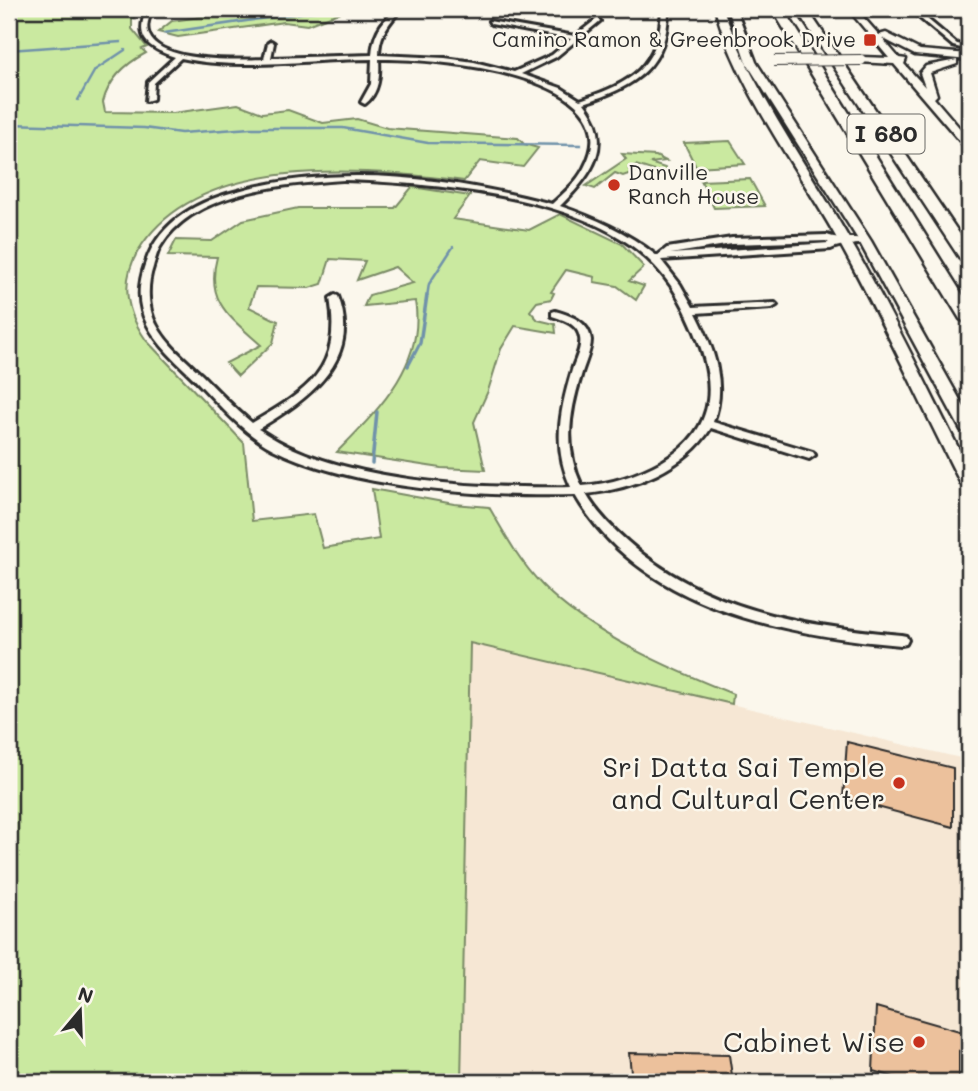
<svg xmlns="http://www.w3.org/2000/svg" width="978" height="1091" viewBox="0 0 978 1091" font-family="Mali,sans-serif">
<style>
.built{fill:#f6e7d4}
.green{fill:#cae9a0;stroke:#7a8a66;stroke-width:2}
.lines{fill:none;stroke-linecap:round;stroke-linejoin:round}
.stream-far1{stroke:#7092aa;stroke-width:2.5}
.stream{stroke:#7092aa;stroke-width:3.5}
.building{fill:#ecc19c;stroke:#2b2b2b;stroke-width:2}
.street-casing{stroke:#2b2b2b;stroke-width:6}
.secondary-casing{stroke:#2b2b2b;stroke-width:5}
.highway-casing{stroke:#2b2b2b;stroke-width:5}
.street{fill:#fbf7ec;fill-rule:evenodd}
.secondary{fill:#fbf7ec;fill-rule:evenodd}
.highway{fill:#fbf7ec;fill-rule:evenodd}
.secondary-bridge-casing{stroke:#2b2b2b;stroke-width:12;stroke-linecap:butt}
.secondary-bridge{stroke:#fbf7ec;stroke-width:10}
.poi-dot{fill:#c8321e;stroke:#fbf7ec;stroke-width:2.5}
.labels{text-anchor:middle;stroke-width:5;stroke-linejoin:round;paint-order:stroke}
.far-poi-label{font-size:21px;fill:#2b2b2b;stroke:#fbf7ec;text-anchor:end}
.shield{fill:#fbf7ec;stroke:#696865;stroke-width:2}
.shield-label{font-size:23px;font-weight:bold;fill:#2b2b2b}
.near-poi-label{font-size:28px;fill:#2b2b2b;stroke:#fbf7ec;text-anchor:end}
</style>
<rect width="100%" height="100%" fill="#fbf7ec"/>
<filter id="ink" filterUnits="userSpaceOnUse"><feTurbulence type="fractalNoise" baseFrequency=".0143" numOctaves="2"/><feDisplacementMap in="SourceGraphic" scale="14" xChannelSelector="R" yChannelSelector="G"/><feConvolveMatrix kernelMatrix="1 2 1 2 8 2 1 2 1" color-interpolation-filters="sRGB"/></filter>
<g filter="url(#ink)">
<path class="built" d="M470,643l499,117v322h-508z"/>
<path class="green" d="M9,9h131l-8,11v9l15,18 -5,2 4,4c-21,11 -37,26 -43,49l2,10 68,1 65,-9 24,9 26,-3 35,13 34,-4 30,9 131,10 6,6 14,4 -15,19 -43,-6 -16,20c-97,-13 -267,-29 -326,70 -18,31 -12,61 8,89l98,103 8,78 62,-7 9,34 56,-9 -7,-50 82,15 35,3c16,28 31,55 54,79 45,47 130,84 190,108l-1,10 -262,-61 -9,439h-452z
M257,9h92l-42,16 -23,-3 -106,15 -20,-5 14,-11z
M730,141l15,23 -49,3 -12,-24z
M622,154l34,2 10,5 -16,2 15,5 5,7 -11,1 2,-3 -25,-8 -7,4 5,3 -11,4 -8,-3 -20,16 -9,-3 40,-27z
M750,179l15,27 -51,2 -13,-27z
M412,187l58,9 -17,23 76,11 31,-16 62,30 22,23 -15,14 15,5 -8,14 -19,-14 -23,-4 1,-5 -29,-7 -15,22 3,1 -3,6 -14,3 -7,9 8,9 17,4 1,9 -41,-7 -14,23 -13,42 -14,31 11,48 -44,-2 -104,-16c41,-42 89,-88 78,-151l-51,5 5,-11 44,-12 -18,-16 -38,13 8,-19 -35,-2 -8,25 -13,4 -53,-1 -7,20 29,14 -5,22 -35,33 -12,-13 35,-18c-31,-28 -56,-43 -44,-88l-49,-1 8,-16 36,1 31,-21 55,-12h97z"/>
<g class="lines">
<path class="stream-far1" d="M164,33l164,-24
M9,50l112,-8
M78,100l17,-30 30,-20
M9,124l135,4 37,5 70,-5h92l85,15 153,2
M427,297l2,-13 24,-37"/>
<path class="stream" d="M408,366l12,-23 7,-48
M372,463l5,-51"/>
</g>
<path class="building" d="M847,742l106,26v59l-110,-29z
M876,1007l87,25 1,21 -5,-2v31h-48l-38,-11z
M629,1053l100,2 4,27h-101z"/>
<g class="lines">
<defs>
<path id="street" d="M147,9h6c-4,8 -8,17 -4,26 12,28 90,25 115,24l4,-16 3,-2 3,2 -3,15 101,-3c1,-18 8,-33 22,-43l3,2c-11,13 -18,23 -18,41l66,3 29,4 40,10 38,-17 19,-16 -80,-15 -2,-3 86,15 23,-18 2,3 -44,36 -35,17 40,14 19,12c52,-17 79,-33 82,-91h6c0,58 -34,78 -84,94 32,41 7,73 -24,103 35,12 67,26 97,50l10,-8 65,-10 95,-3c15,6 31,0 42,6 -11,6 -26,1 -38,8l-170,11 19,24 13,23 82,-4 2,2 -5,3 -76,5c17,33 32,72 17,109l100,30 2,3 -6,4 -98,-31c-26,41 -78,61 -125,66 11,19 26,34 42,48 76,68 175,84 273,93l5,1 2,4 -2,4 -5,1c-119,-10 -261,-37 -326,-150 -90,2 -221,-5 -302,-46 -28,-15 -49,-39 -71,-62 -11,-12 -23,-22 -34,-34 -26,-29 -36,-53 -22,-91 14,-41 52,-61 92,-71 103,-28 213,-13 314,13 12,-11 25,-22 32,-36 52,-95 -153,-110 -205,-109 1,17 0,34 -14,45l-4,-2 10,-18 1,-25c-60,0 -133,12 -191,-1l-27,25 -1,16 -7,2 2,-19 27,-25c-27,-9 -41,-19 -28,-48zM344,180c83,3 207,13 278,59 33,21 54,48 69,84 25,55 30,104 -28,138 -25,14 -53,23 -81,25 -18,-37 -13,-72 -1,-110 3,-11 10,-25 10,-36 -2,-19 -22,-25 -36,-29l-3,1v4c12,4 26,8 28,22 2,10 -5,22 -8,32 -12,40 -20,77 -1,117 -91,2 -235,-4 -311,-57l-2,-1c49,-29 105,-68 80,-133l-3,-1 -5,3c12,72 -22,92 -78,125 -18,-15 -34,-32 -50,-48 -16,-15 -36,-31 -46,-51 -9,-17 -9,-40 -3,-57 2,-7 4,-15 7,-20 33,-57 127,-63 184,-67zM826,241l3,2 -159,11 62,-10z
M915,9h13l-8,4 37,31 12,2v4l-16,-4 -38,-32z
M940,9h29v4l-26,-2z"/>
<path id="secondary" d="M715,9h8c31,85 84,155 128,233 43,74 79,151 118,227v21l-8,-6c-41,-81 -78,-163 -122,-242 -43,-77 -99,-148 -124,-233z
M728,9h8l20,53 115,179 98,175v19l-8,-5 -102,-189 -113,-179z
M848,9h8l23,26 7,-2 34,17 49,4v6l-54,-5 -33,-17 17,20 7,1 -2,5 21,23 -5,-14 6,-7 31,-6v4l-27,9 7,22 -3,3 35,41v9l-4,-1 -71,-83 -36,-2v-4l3,-1 28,1z"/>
<path id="highway" d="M772,9h12l185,296v19l-9,-5z
M796,9h11l162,239v17l-8,-5z"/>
</defs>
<use href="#street" class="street-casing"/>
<use href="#secondary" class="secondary-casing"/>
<use href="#highway" class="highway-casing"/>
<use href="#street" class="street"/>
<use href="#secondary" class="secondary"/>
<use href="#highway" class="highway"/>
<defs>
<path id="secondary-bridge" d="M774,61l87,-1"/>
</defs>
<use href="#secondary-bridge" class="secondary-bridge-casing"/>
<use href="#secondary-bridge" class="secondary-bridge"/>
</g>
</g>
<g class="poi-dot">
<rect x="863" y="33" width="14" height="14" rx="3.5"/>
<circle cx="614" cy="185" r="7"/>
<circle cx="899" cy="783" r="7"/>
<circle cx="919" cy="1042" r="7"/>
</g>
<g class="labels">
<g class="far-poi-label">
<text x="856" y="47">Camino Ramon &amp; Greenbrook Drive</text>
<text x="628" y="180" text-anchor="start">Danville<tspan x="628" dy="24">Ranch House</tspan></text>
</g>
<rect class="shield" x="847.5" y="114.5" width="77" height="39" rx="5"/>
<g class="shield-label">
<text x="886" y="142">I 680</text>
</g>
<g class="near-poi-label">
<text x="885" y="777">Sri Datta Sai Temple<tspan x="885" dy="32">and Cultural Center</tspan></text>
<text x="905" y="1052">Cabinet Wise</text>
</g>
</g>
<rect width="978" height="1091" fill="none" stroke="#fbf7ec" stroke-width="35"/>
<rect x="18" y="18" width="943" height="1056" fill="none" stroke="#2b2b2b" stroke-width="2.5" filter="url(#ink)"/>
<g transform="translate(80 1011) rotate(19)" stroke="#fbf7ec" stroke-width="5" paint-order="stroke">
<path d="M0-5L12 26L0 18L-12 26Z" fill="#2b2b2b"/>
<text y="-10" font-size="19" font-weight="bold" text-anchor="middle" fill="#2b2b2b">N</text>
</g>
</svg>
